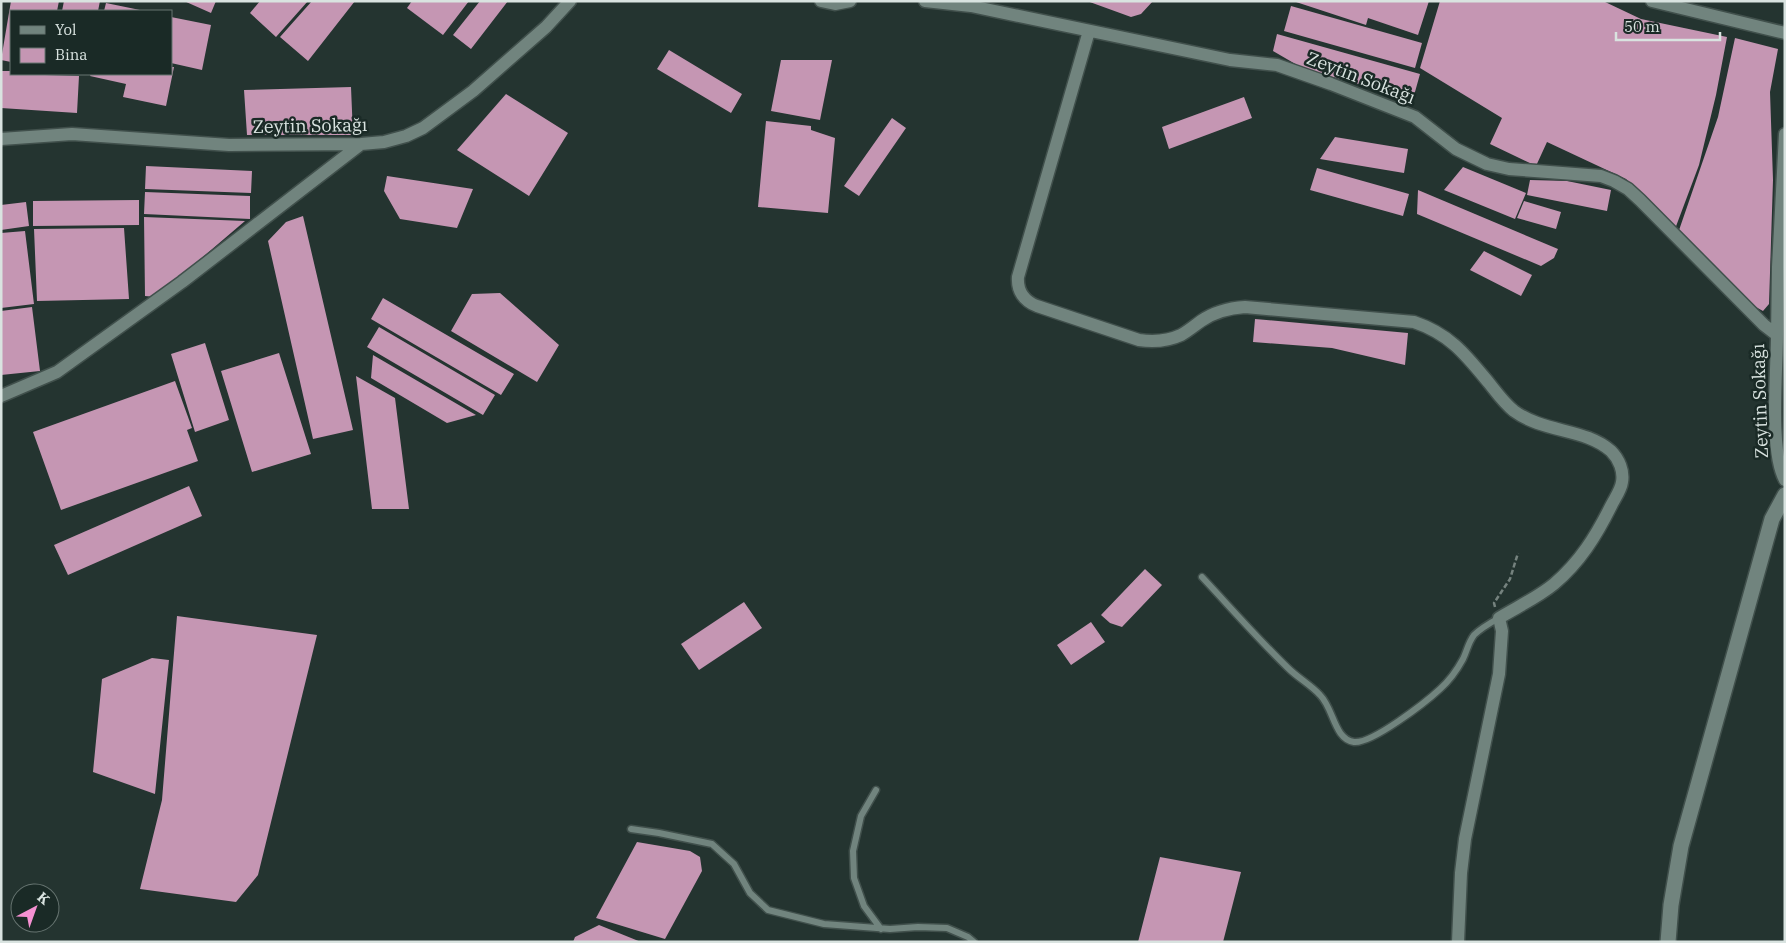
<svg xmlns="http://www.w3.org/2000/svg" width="1786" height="943" viewBox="0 0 1786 943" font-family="'IBM Plex Serif',serif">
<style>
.building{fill:#c596b3}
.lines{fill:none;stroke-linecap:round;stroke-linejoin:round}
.lane-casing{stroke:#41504c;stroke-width:9}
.street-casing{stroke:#41504c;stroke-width:15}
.secondary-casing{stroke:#41504c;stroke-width:18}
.path{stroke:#75827e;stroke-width:2.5;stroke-dasharray:5 2.5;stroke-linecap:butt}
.lane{stroke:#71847e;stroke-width:6}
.street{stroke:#71847e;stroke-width:12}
.secondary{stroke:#71847e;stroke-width:15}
.labels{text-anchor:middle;stroke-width:5;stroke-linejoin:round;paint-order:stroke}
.street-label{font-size:18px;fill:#d9e3e0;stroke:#1a2a26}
</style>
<rect width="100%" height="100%" fill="#243430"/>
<path class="building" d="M11,1h48l-2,10h-46v51l-10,-2z
M64,1h36l-2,10h-36z
M184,1h32l-5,12z
M260,1h48l-32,36 -26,-24z
M312,1h43l-47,60 -28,-24z
M412,1h57l-26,34 -36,-27z
M480,1h28l-37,48 -18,-14z
M1087,1h66l-12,13 -10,3z
M1429,1l-11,34 -50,-17 -2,7 -70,-23z
M1440,1h163l38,18 86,18 -11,58 -17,70 -24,64 -49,-50 -79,-37 -11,24 -46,-22 12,-26 -82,-50z
M106,3l34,7v1h-36z
M1291,6l131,37 -7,25 -131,-37z
M171,17l40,8 -9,45 -31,-7z
M1277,34l143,40 -7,25 -109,-30 -31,-18z
M1735,38l43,11 -8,43 3,88 -4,124 -6,7 -9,-5 -77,-70 41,-119z
M669,50l73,44 -11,19 -74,-44z
M781,60h51l-12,60 -49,-9z
M171,67h3l-8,39 -43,-9 3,-13 -36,-8 1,-2h80z
M1,71h10v3l68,2 -2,37 -76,-5z
M351,87l2,48h-106l-3,-45z
M506,94l62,39 -39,63 -72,-46z
M1244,97l8,21 -83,31 -7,-22z
M892,118l14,10 -47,68 -15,-10z
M766,121l45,5v4l24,8 -7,75 -70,-6z
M1335,137l73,12 -4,24 -84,-14z
M146,166l106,5 -1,22 -106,-4z
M1463,167l63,26 -11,26 -71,-29z
M1317,168l92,26 -6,22 -93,-26z
M387,176l86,13 -16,39 -57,-9 -16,-28z
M1530,180l37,1 44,9 -4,21 -80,-16z
M1418,190l140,59 -4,9 -13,8 -124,-52z
M145,192l105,4v23l-106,-5z
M139,200v25l-106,1v-25z
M1524,201l37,11 -5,17 -39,-11z
M26,202l3,24 -28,4v-25z
M303,216l50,214 -40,9 -45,-198 18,-19z
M144,217l101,4 -89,76 -11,-1z
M124,228l5,71 -92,2 -3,-72z
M25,231l9,73 -33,4v-75z
M1484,251l48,24 -11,21 -51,-26z
M500,293l59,52 -22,37 -86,-51 21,-37z
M383,298l131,76 -13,21 -130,-76z
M32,307l8,64 -39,4v-64z
M1255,319l153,14 -3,32 -73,-17 -79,-6z
M379,327l116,68 -12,20 -116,-68z
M205,343l24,77 -34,12 -24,-78z
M279,353l32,101 -59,18 -31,-101z
M373,355l103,60 -29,8 -76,-45z
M356,376l39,22 14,111h-37z
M175,381l17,47 -5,2 11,31 -137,49 -28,-78z
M189,486l13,30 -134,59 -14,-30z
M1145,569l17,16 -40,42 -12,-4 -9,-8z
M744,602l18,26 -63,42 -18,-26z
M177,616l140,19 -59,240 -22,27 -96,-13 22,-89z
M1091,622l14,20 -34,23 -14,-20z
M152,658l17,2 -14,134 -62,-22 9,-93z
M637,842l53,9 10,6 2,14 -37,68 -69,-21z
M1160,857l81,15 -18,70h-85z
M599,925l42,17h-68l2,-5z"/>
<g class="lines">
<defs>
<path id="lane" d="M1202,577c29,31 56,62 86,91 10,10 23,17 32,27 14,14 14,44 34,47 18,2 72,-40 86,-53 9,-8 17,-19 23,-30 4,-8 5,-16 11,-24 7,-7 16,-12 25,-17
M876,790l-15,26 -8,35 1,27 10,28 17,23
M631,829l28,4 53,11 22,20 16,29 18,17 56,14 66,5 28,-2 29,1 21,9 6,5"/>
<path id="street" d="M821,1l14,3 15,-3
M925,1l46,5 259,54 47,5 54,19 84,33 41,32 31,15 22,5 92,7 13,5 14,8 12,11 124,125 13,10c0,36 -8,116 8,145
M1652,1l133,32
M1089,31l-71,246c-1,14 6,24 19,29l102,34c14,2 29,1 42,-5 7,-4 13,-9 20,-14 13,-9 28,-13 44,-14l169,15c36,12 52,33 75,61 8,10 15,20 25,28 30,22 71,17 97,40 8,8 13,20 11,31 -1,8 -7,16 -11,24 -15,30 -31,56 -57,78 -17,14 -37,23 -55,34l3,13 -3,43 -34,165 -4,34 -3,69
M1,139l71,-5 157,11 132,-1 23,-2 22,-6 17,-8 50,-37 73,-64 24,-26
M1777,335l1,-68 7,-133
M1,396l56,-24 125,-90 179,-138"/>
<path id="secondary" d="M1668,942l3,-37 10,-59 91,-327 13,-24"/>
</defs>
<use href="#lane" class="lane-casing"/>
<use href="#street" class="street-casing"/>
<use href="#secondary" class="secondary-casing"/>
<path class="path" d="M1495,607l-1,-4 16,-24 8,-26"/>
<use href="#lane" class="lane"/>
<use href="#street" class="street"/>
<use href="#secondary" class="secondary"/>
</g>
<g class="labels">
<g class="street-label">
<text transform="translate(1361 78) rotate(21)" y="6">Zeytin Sokağı</text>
<text transform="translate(310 126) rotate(-1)" y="6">Zeytin Sokağı</text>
<text transform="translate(1760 401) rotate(-92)" y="6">Zeytin Sokağı</text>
</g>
</g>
<rect width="1786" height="943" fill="none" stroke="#d9e3e0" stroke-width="5"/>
<rect x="10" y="10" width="162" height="65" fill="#1a2a26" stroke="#667470"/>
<rect x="20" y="26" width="25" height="8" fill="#71847e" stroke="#667470"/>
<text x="55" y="35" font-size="15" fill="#d9e3e0">Yol</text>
<rect x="20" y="48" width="25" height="15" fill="#c596b3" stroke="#667470"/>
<text x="55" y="60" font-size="15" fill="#d9e3e0">Bina</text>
<g transform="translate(35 908) rotate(41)"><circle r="24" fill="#1a2a26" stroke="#667470"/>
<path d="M0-4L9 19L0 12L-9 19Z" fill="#f591d2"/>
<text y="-8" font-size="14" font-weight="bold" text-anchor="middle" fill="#d9e3e0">K</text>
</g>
<path d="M1616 32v8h104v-8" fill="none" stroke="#d9e3e0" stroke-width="2.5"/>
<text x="1624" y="32" font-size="15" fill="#d9e3e0" stroke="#1a2a26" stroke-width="4" paint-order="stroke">50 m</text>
</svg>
